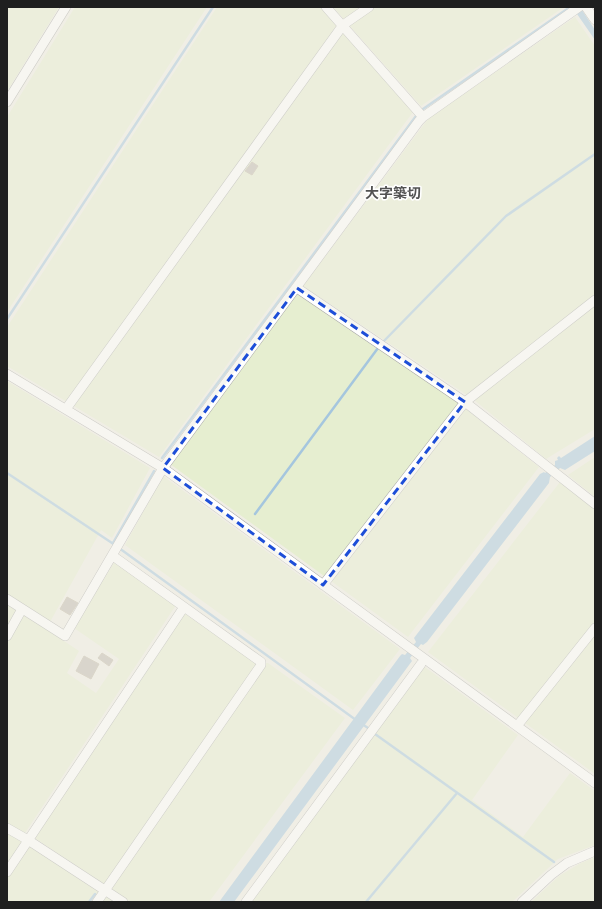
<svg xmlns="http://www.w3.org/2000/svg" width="602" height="909" viewBox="0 0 602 909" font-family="'Roboto Condensed','Noto Sans JP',sans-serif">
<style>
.farmland{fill:#e6eed0}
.water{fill:#a5c6de}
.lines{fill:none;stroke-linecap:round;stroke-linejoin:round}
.stream{stroke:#a5c6de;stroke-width:2.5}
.building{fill:#bcb7ae;stroke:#c1b8a7}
.minor-casing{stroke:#a6a6a6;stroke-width:10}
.minor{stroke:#fff;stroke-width:9}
.marked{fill:none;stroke:#1d4ed8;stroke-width:3;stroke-dasharray:8 5;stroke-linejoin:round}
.labels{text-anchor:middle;stroke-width:3;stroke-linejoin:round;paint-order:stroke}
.quarter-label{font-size:14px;font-weight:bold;fill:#525252;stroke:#fff}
</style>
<rect width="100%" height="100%" fill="#f0eee5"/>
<path class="farmland" d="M7,7h52l-51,83 -1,-1z
M75,7h132l-200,305v-195z
M217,7h104l92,105 -254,345 -152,-91v-39z
M333,7h231l-143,99z
M575,17l20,29v383l-49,30 -73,-60 -170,-113 125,-167z
M297,294l160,108 82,65 -131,170 -238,-173z
M7,381l143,87 -38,70 -11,-8 -51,92 -43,-28z
M595,457v40l-27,-22z
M163,476l237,173 -47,61 -228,-165z
M560,482l35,27v265l-167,-122z
M115,561l61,44 -151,228 -18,-10v-220l72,48 -12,22 29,20 23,-34 -45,-31z
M184,613l73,50h11l77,55 -136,184h-78l-98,-65z
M422,665l96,70 -46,65 51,37 47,-64 25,18v54l-37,14 -46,43h-261z
M7,831l17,10 -17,25z
M29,845l86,57h-108v-25z
M595,857v45h-64l28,-26 20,-12z"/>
<path class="water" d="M582,10l13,20v10l-18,-26z
M595,436v15l-30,19 -5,-2 -10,9 -1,6 -122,159 -4,3 -2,-1 -11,14 2,3 -178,241h-15l181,-246 2,-2 3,1 11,-13 -2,-4 3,-4 123,-160 4,-2 1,1 10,-8v-4l3,-1 -1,-2 2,-2 2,2z"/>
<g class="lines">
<path class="stream" d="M423,109l147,-102
M7,319l206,-312
M383,342l123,-126 89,-62
M162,458l254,-342
M7,473l108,72
M255,514l123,-166
M113,543l41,-72
M119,548l237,172
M362,724l6,4
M375,734l179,128
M89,902l6,-8
M366,902l91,-109"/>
</g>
<path class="building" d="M252,162l6,4 -6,9 -7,-4z
M67,597l11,6 -8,12 -10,-6z
M102,653l11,7 -4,6 -11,-8z
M84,656l15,8 -8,15 -15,-8z"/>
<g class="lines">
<defs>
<path id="minor" d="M326,7l97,110
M586,7l9,13
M7,102l59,-95
M297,288l168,114 130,102
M7,374l156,94 432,315
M66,409l277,-384 26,-18
M323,585l142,-183 130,-102
M7,599l58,37 98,-168 256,-347 4,-4 156,-110
M7,636l15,-27
M517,726l78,-98
M7,828l21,12 95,62
M7,872l177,-265
M97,902l164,-237v-3l-148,-106
M246,902l175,-238
M522,902l29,-27 16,-12 28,-12"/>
</defs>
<use href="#minor" class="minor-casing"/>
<use href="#minor" class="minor"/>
</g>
<path d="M0 0H602V909H0ZM297,288l168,114 -142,183 -160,-117z" fill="#f0eee5" fill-opacity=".55" fill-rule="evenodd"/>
<path class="marked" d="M297,288l168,114 -142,183 -160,-117z"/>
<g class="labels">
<g class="quarter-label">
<text x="393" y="198">大字築切</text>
</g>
</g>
<rect width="602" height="909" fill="none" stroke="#1f1f1f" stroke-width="16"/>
</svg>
